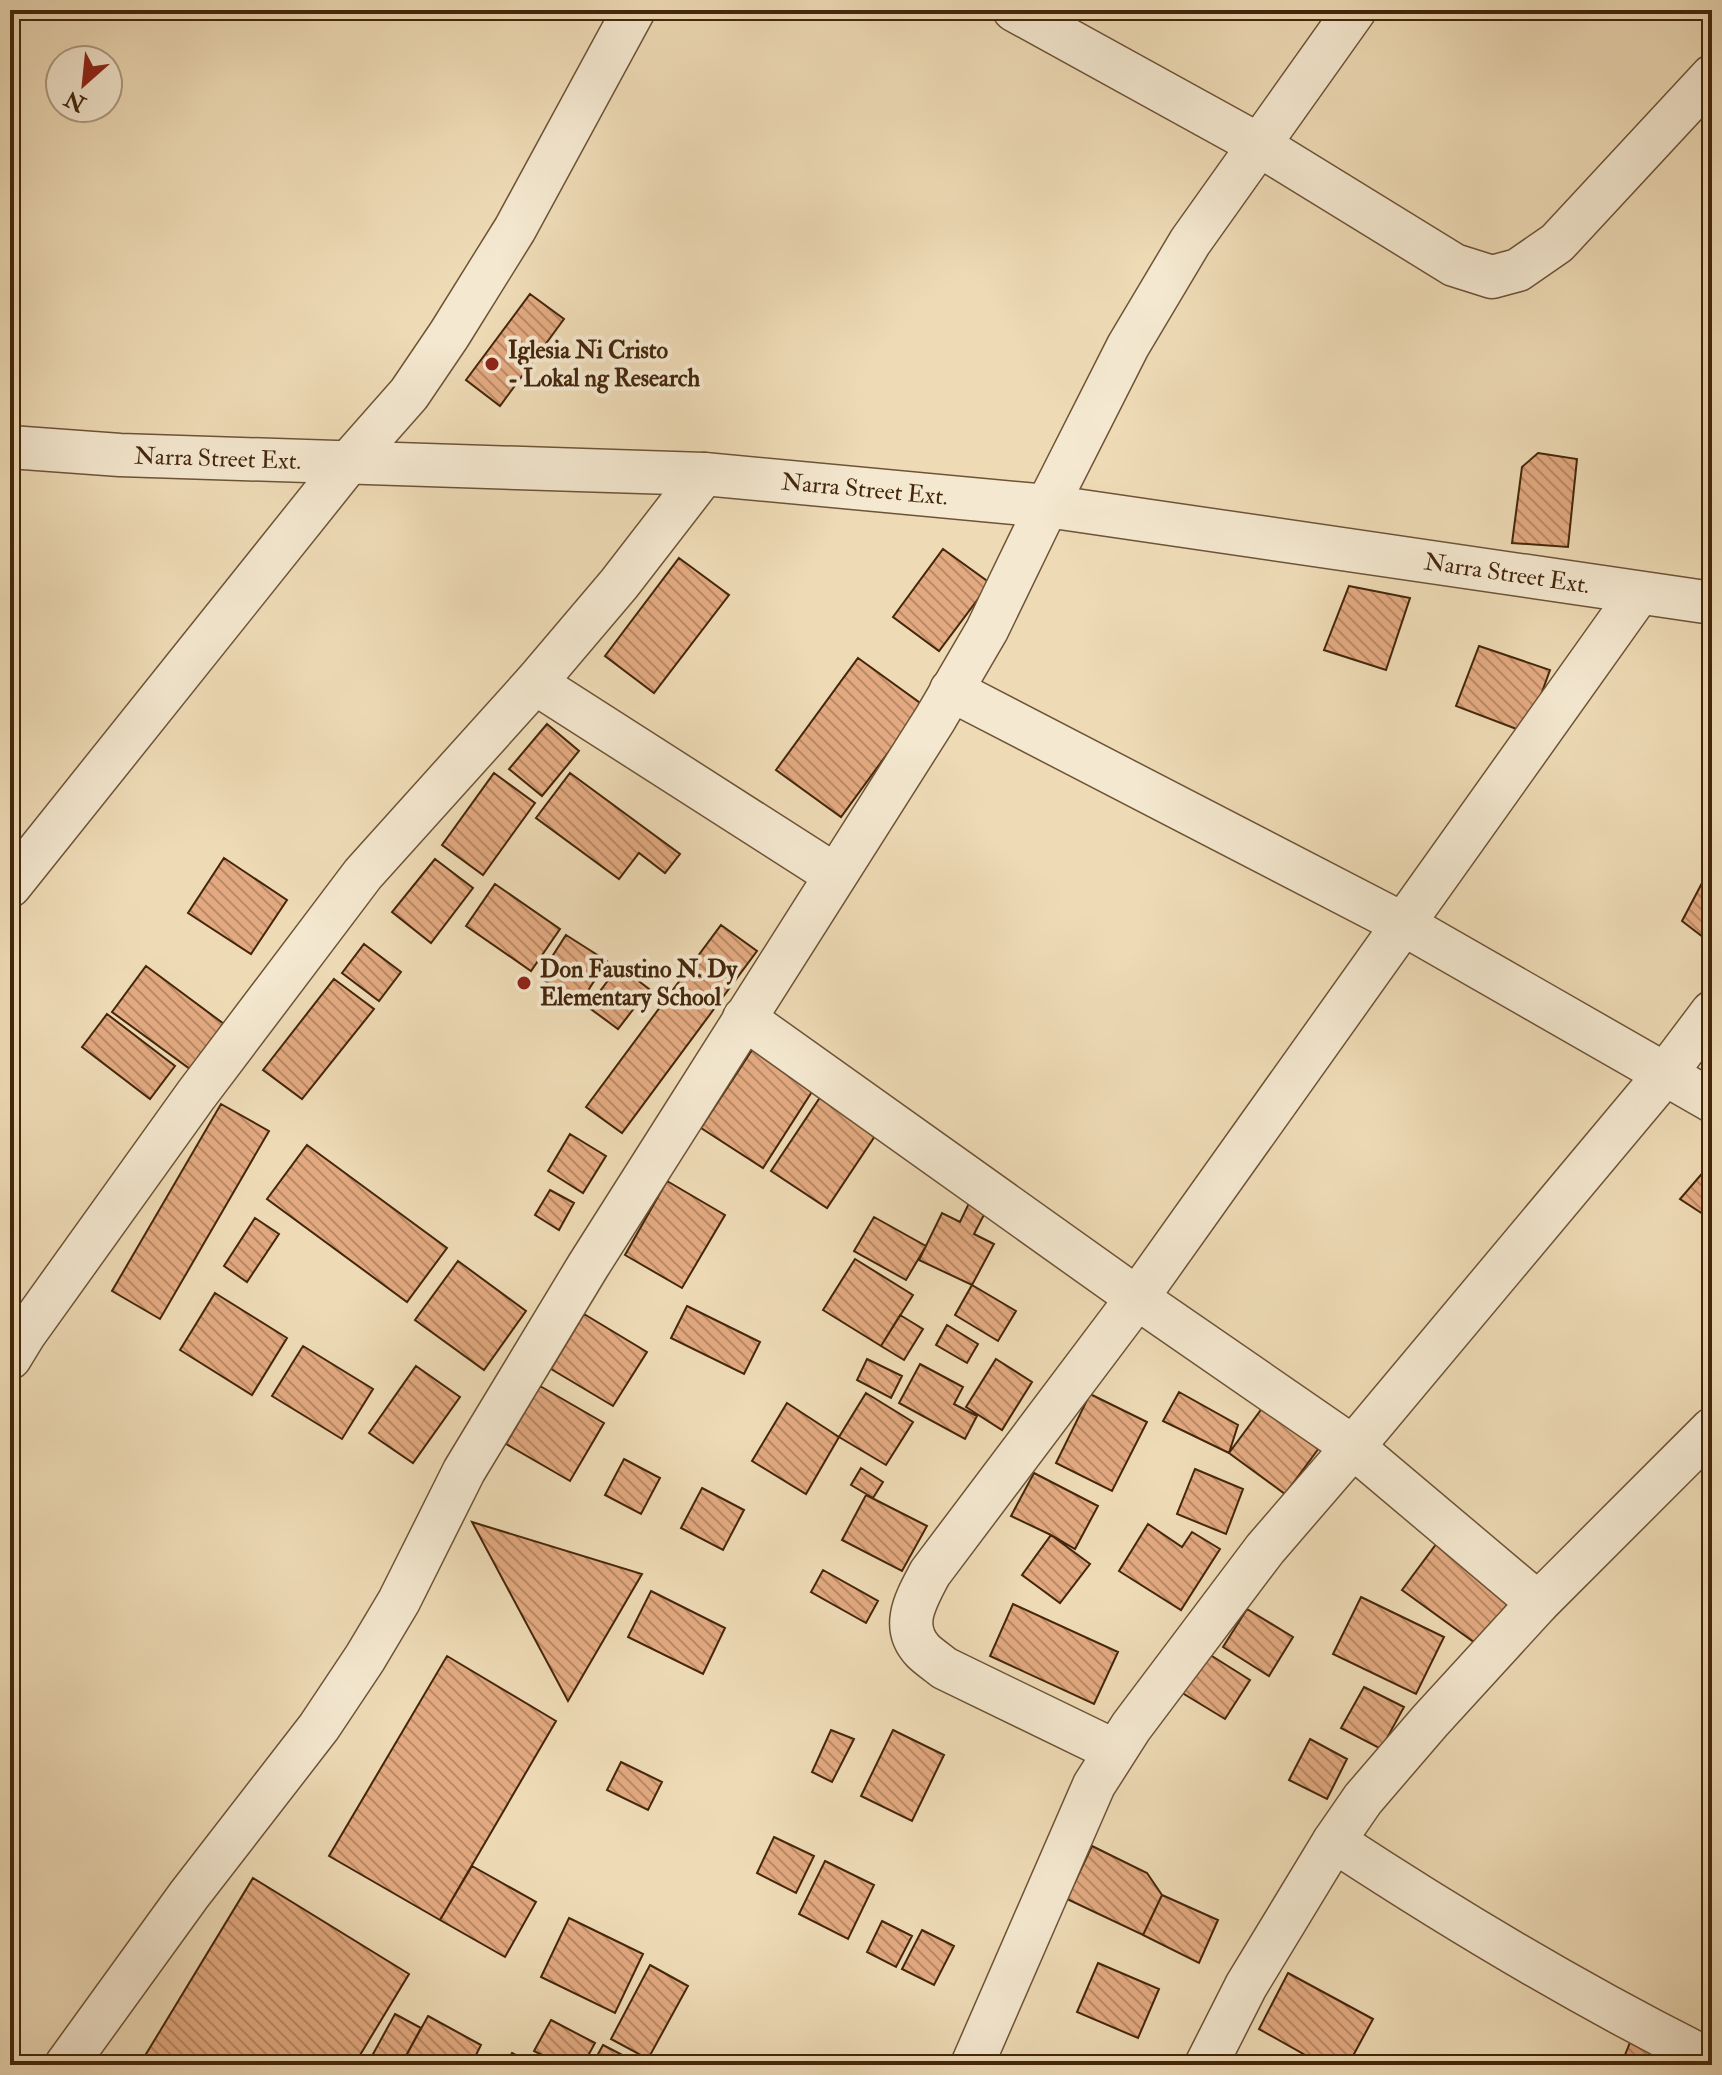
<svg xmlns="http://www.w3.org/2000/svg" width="1722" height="2075" viewBox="0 0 1722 2075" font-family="'IM FELL Double Pica',serif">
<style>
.building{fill:url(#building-back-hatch);stroke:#44260b;stroke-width:2}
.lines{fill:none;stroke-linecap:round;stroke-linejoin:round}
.minor-casing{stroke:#6e5336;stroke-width:45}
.minor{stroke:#f4e8d0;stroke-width:42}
.poi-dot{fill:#8f2418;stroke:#f4e8d0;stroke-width:3}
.labels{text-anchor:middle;stroke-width:8;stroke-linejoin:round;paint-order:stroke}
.poi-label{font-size:24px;font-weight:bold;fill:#44260b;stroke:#f4e8d0;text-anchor:start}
.street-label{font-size:24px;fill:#44260b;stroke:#f4e8d0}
</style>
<defs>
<pattern id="building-back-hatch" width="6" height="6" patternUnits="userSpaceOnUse" patternTransform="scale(2)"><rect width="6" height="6" fill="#e3aa81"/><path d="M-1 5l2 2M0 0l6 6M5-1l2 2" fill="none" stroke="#ba8a68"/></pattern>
</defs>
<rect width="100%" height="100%" fill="#eedbb6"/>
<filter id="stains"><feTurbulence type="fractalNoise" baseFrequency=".0025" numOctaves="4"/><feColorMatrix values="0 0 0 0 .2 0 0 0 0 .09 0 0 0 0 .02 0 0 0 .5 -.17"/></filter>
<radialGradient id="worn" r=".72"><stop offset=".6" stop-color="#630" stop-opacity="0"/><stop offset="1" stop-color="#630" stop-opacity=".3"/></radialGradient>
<path class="building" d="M530,294l34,25 -64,87 -34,-26z
M1538,453l39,6 -9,88 -56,-4 10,-76z
M943,549l47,34 -51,68 -46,-34z
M679,558l50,37 -75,98 -49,-37z
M1349,586l61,12 -24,72 -62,-20z
M1479,646l71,24 -23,63 -71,-27z
M858,658l65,47 -82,112 -65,-47z
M547,724l32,27 -37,45 -33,-27z
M494,773l41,30 -52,72 -41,-30z
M570,773l110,81 -15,19 -26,-20 -20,26 -83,-61z
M224,858l63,42 -36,54 -63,-41z
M435,859l38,29 -42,55 -39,-31z
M1712,864v80l-30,-23z
M495,884l65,45 -29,42 -65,-45z
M721,925l36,26 -135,182 -36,-26z
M566,935l41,26 -27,42 -41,-26z
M364,944l37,28 -22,29 -37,-28z
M146,966l78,58 -34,45 -78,-57z
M619,966l30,23 -31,40 -30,-22z
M334,979l40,30 -72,90 -39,-29z
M107,1014l68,52 -25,33 -68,-52z
M754,1047l61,40 -52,81 -62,-40z
M823,1093l56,37 -52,78 -56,-37z
M221,1104l48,27 -109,188 -48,-28z
M570,1134l36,22 -23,37 -35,-22z
M307,1145l140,103 -40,54 -140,-103z
M1712,1162v58l-32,-21z
M667,1181l58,34 -43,73 -57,-33z
M550,1190l24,13 -15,27 -24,-15z
M971,1199l17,8 -14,27 20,10 -22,41 -53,-25 23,-47 18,9z
M874,1217l52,29 -20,34 -52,-29z
M255,1218l24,16 -32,48 -23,-16z
M855,1259l58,36 -32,51 -58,-36z
M458,1261l68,50 -42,59 -69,-50z
M972,1285l44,26 -18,30 -43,-26z
M215,1293l72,45 -35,57 -72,-45z
M687,1306l73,36 -16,32 -73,-36z
M584,1314l63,38 -34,54 -62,-37z
M900,1315l23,14 -19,31 -23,-14z
M947,1325l31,19 -11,19 -31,-18z
M303,1346l70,43 -31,50 -70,-43z
M867,1359l35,17 -11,22 -34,-18z
M996,1359l36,23 -30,48 -36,-23z
M920,1364l43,23 -9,17 23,12 -12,23 -66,-36z
M416,1366l44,31 -47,66 -44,-30z
M540,1386l64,37 -34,58 -64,-37z
M1179,1392l59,33 -9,28 -66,-32z
M866,1393l47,29 -27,43 -47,-28z
M1090,1394l57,28 -35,69 -56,-28z
M787,1403l52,34 -33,57 -54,-33z
M1266,1403l56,41 -37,50 -56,-41z
M624,1459l36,19 -19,36 -36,-19z
M861,1468l22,14 -10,16 -22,-13z
M1195,1469l48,20 -17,45 -49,-20z
M1034,1473l64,33 -23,43 -24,-14 -40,-19z
M702,1488l42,22 -21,40 -42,-22z
M866,1495l61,31 -25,45 -60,-31z
M472,1522l170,52 -74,127z
M1148,1524l34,23 10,-15 28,17 -39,61 -62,-39z
M1051,1535l39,29 -30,39 -38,-28z
M1437,1543l75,55 -34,47 -76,-55z
M823,1570l55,31 -12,22 -55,-31z
M651,1591l74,37 -22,46 -75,-37z
M1361,1597l83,40 -28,57 -83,-40z
M1013,1604l105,48 -24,52 -104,-48z
M1247,1609l46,28 -24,39 -46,-29z
M1204,1651l46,29 -25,39 -46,-28z
M447,1656l109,65 -116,199 -111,-64z
M1364,1687l40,20 -23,42 -40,-21z
M831,1730l23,9 -22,43 -20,-10z
M893,1730l51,25 -32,66 -51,-25z
M1310,1739l37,20 -20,40 -38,-19z
M621,1762l41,20 -14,28 -41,-20z
M774,1837l40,19 -18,37 -39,-20z
M1092,1846l55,27 15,22 -19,40 -76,-36z
M825,1861l49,24 -26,54 -49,-25z
M472,1866l64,36 -31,55 -65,-37z
M253,1878l156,96 -55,91h-201l-10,-6z
M1162,1895l56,25 -19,43 -56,-28z
M569,1918l74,36 -28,59 -74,-36z
M882,1921l30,15 -16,31 -29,-15z
M922,1930l32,16 -20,39 -32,-16z
M1098,1963l61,26 -21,49 -61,-26z
M650,1965l38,21 -40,73 -37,-20z
M1288,1973l85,46 -25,46h-25l-64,-36z
M395,2014l26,14 -20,37h-34z
M428,2016l53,29 -10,20h-70z
M551,2020l44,23 -12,22h-21l-28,-14z
M1631,2040l63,25h-73z
M603,2045l37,19v1h-48z
M512,2053l22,12h-29z"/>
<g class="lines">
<defs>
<g id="minor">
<path d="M1014,10l245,135 195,120 38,12 26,-7 39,-27 155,-167"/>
<path id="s1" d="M10,447l110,8 584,19 343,32 665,97"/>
<path d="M535,683l300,192"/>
<path d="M951,690l452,234 309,177"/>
<path d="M10,886l339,-424 60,-68 40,-59 66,-106 119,-219"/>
<path d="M744,1018l393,280 216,149 185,156"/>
<path d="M10,1358l14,-23 172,-240 167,-221 172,-191 84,-99 85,-110"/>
<path d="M1115,1751l-171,-83c-7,-6 -15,-11 -21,-17 -24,-25 -6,-53 7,-78l207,-275 502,-705"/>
<path d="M1334,1841c122,80 247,155 378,220"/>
<path d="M66,2065l123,-170 130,-168 46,-69 34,-57 65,-130 124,-205 347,-547 52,-89 60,-124 81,-160 62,-104 165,-232"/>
<path d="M972,2065l122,-280 37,-58 134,-178 88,-102 313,-374 46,-61"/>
<path d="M1206,2065l40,-79 88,-145 29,-42 67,-78 108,-118 174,-174"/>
</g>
</defs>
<use href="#minor" class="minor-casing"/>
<use href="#minor" class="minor"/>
</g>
<g class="poi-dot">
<circle cx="492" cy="364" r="8"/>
<circle cx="524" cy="983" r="8"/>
</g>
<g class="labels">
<g class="poi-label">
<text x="508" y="358">Iglesia Ni Cristo<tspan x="508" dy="28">- Lokal ng Research</tspan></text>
<text x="540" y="977">Don Faustino N. Dy<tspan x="540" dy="28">Elementary School</tspan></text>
</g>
<g class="street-label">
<text dy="8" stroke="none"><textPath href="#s1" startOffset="208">Narra Street Ext.</textPath></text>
<text dy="8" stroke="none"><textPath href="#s1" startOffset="856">Narra Street Ext.</textPath></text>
<text dy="8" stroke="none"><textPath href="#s1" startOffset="1504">Narra Street Ext.</textPath></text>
</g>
</g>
<rect width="1722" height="2075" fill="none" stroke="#eedbb6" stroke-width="40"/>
<rect x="12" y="12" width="1698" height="2051" fill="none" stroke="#44260b" stroke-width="4"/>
<rect x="20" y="20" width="1682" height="2035" fill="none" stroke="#44260b" stroke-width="2"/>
<g transform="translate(84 84) rotate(207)"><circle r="38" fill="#f4e8d0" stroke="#ae9a81" stroke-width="2"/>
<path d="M0-6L14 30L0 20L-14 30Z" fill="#8f2418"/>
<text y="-12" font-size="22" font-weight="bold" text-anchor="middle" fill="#44260b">N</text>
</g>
<rect width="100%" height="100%" filter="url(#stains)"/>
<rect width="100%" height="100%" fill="url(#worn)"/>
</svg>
